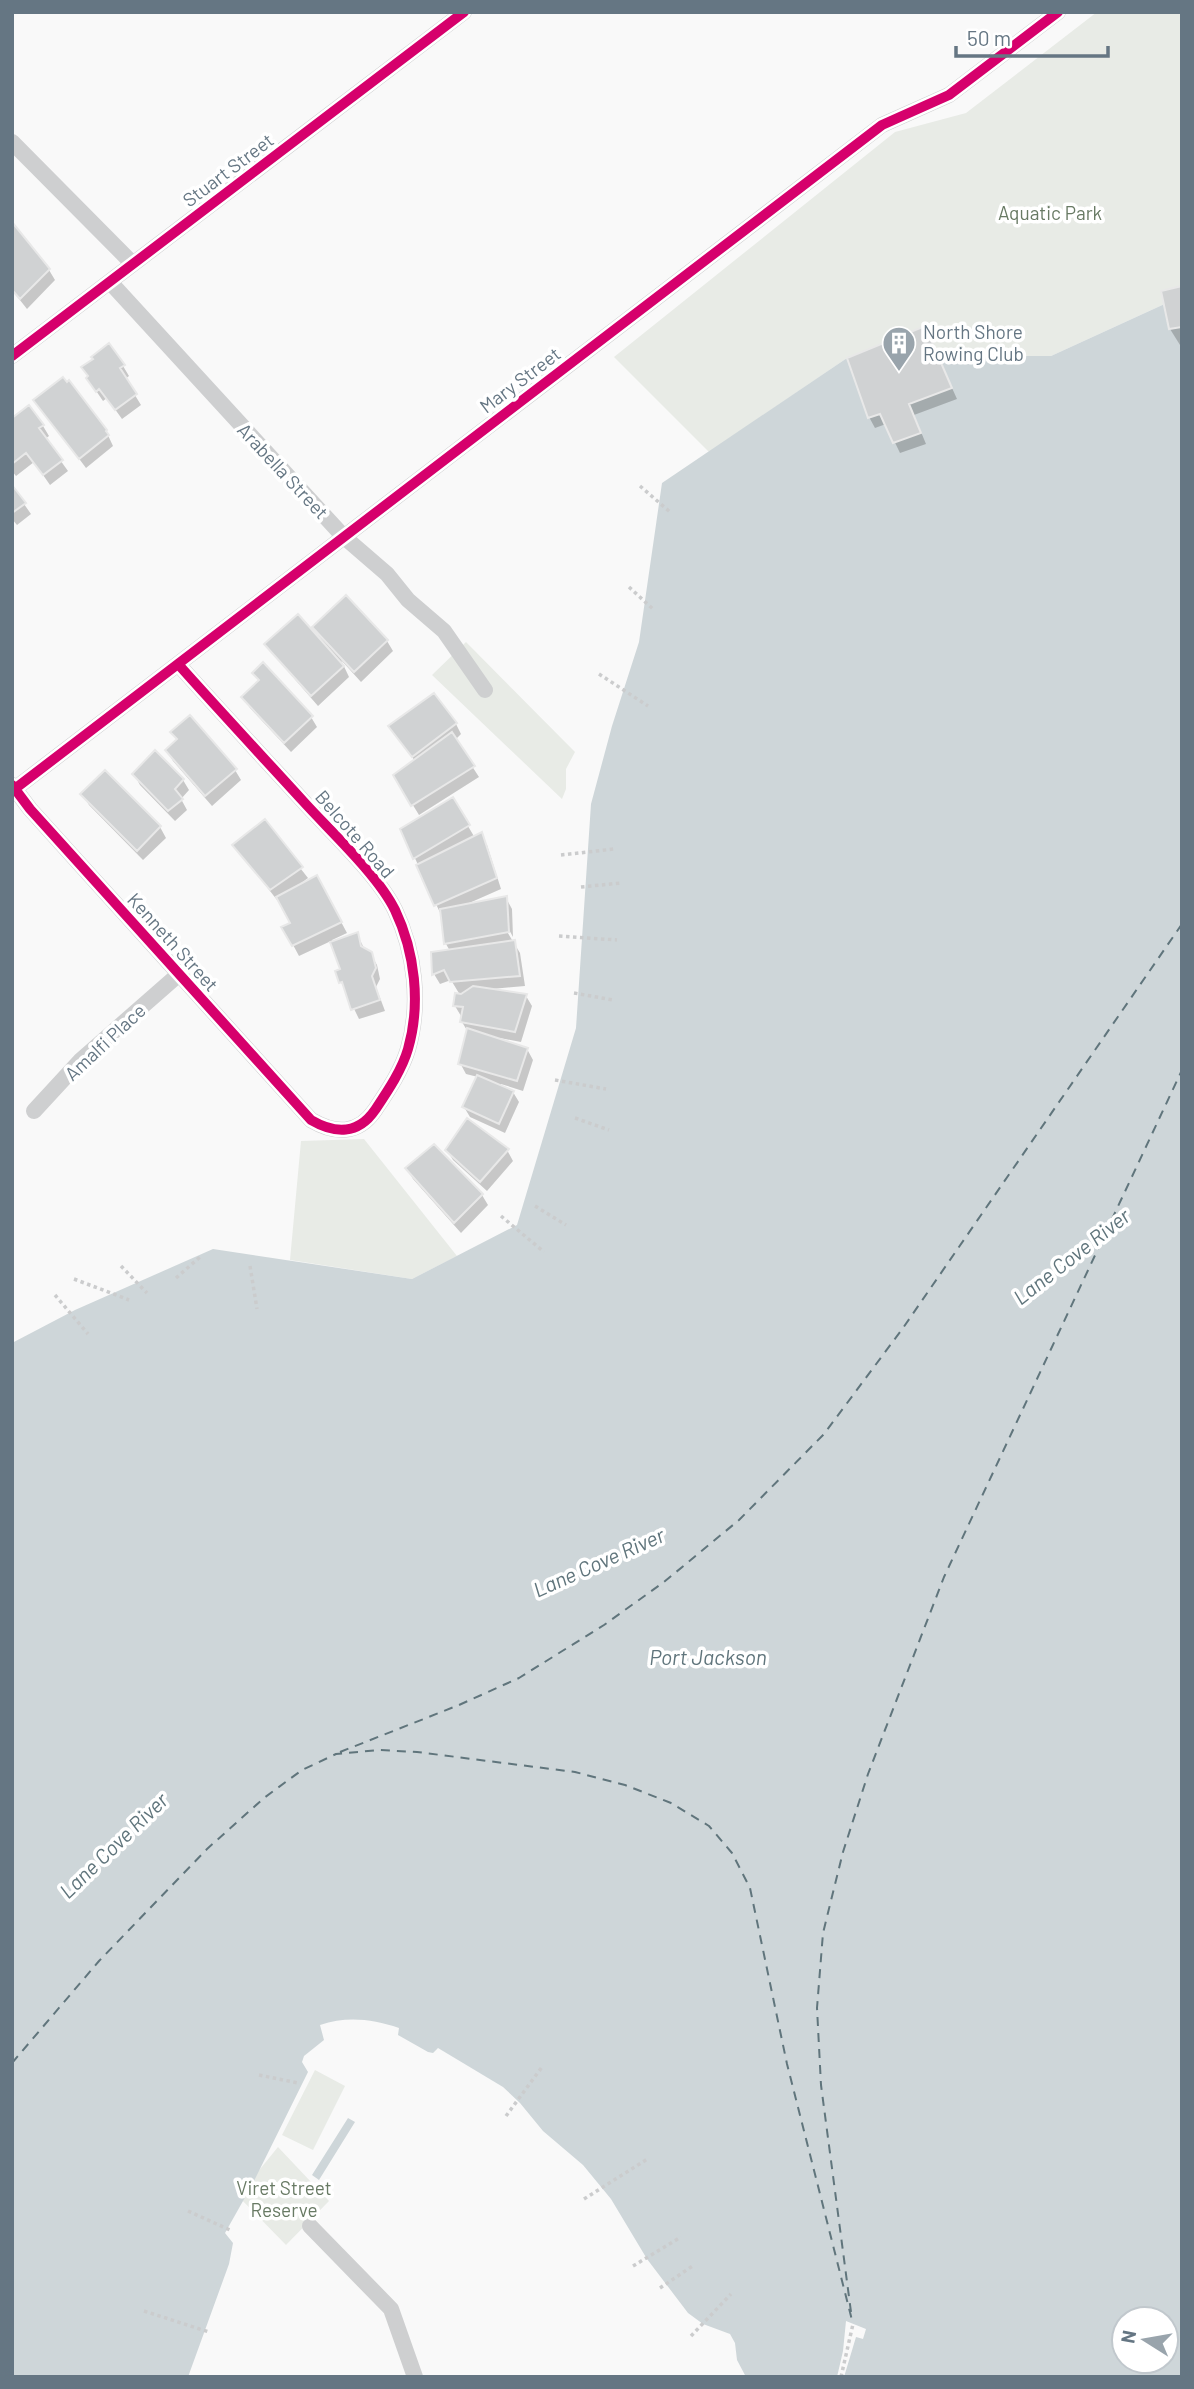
<svg xmlns="http://www.w3.org/2000/svg" width="1194" height="2389" viewBox="0 0 1194 2389" font-family="Barlow,sans-serif">
<style>
.green{fill:#e8ebe6}
.water{fill:#ced6d9;fill-rule:evenodd}
.pier{fill:#f9f9f9}
.shadow{fill:#0003}
.lines{fill:none;stroke-linecap:round;stroke-linejoin:round}
.ferry{stroke:#60757c;stroke-width:2;stroke-dasharray:9 7;stroke-linecap:butt}
.building{fill:#d0d2d3;stroke:#e8e8e8;stroke-width:2}
.path{stroke:#cbcccd;stroke-width:3.5;stroke-dasharray:3.5 3.5;stroke-linecap:butt}
.minor{stroke:#cecfd0;stroke-width:16}
.cycleway-casing{stroke:#fff;stroke-width:15}
.cycleway{stroke:#d6006c;stroke-width:10}
.labels{text-anchor:middle;stroke-width:7;stroke-linejoin:round;paint-order:stroke}
.street-label{font-size:19px;fill:#657683;stroke:#fff}
.park-label{font-size:19px;fill:#687a64;stroke:#fff}
.poi-label{font-size:19px;fill:#657683;stroke:#fff;text-anchor:start}
.water-label{font-size:21px;font-style:italic;fill:#60757c;stroke:#fff}
</style>
<rect width="100%" height="100%" fill="#f9f9f9"/>
<path class="green" d="M1097,12h85v284l-131,60h-201l-141,96 -95,-95 281,-225 71,-19z
M466,642l109,110 -9,17v20l-4,10 -130,-124z
M364,1139l93,117 -45,23 -122,-19 11,-119z
M315,2070l30,16 -32,64 -31,-15z
M278,2147l51,54 -43,44 -48,-49z"/>
<path class="water" d="M1182,296v2081h-436l-9,-17 -2,-17 -5,-9 -27,-10 -15,-11 -41,-54 -36,-60 -28,-34 -40,-34 -23,-28 -17,-16 -65,-39 -5,5 -5,-1 -30,-17 1,-7c-27,-9 -52,-12 -79,-3l4,15 -20,16 -2,6 6,10 -56,113 -27,48 8,10 -4,21 -41,113h-176v-1034l63,-33 138,-61 199,30 105,-54 59,-197 15,-224 21,-78 27,-84 23,-159 188,-127h201zM1124,2319h42v42h-42z
M348,2118l7,4 -36,58 -7,-5z"/>
<path class="pier" d="M846,2321l20,8 -3,10 -7,-2 -12,40h-7l6,-26z"/>
<path class="shadow" d="M49,270l6,10 -28,29 -15,-19z
M1182,288v57h-2l-10,-16z
M925,328l32,71 -43,16 12,29 -26,9 -14,-29 -11,4 -6,-11z
M123,366l6,10 -4,3 16,26 -19,14 -15,-21 -4,3 -15,-22z
M36,401l70,30 7,15 -27,22z
M43,426l6,10 -4,3 23,32 -18,14 -16,-23 -18,14 -4,-5v-37z
M12,487l19,27 -14,11 -5,-6z
M314,628l73,13 6,10 -32,31 -20,-22 8,17 -31,29 -45,-52 -6,-10 52,-3 2,-1z
M254,673l57,44 6,10 -26,25 -41,-44 -6,-11 16,-15z
M456,724l5,10 -6,6 24,37 -60,38 -24,-39 20,-15 -25,-34z
M173,732l62,38 6,10 -29,26 -39,-45 -6,-11 11,-9z
M134,774l49,6 6,10 -8,9 6,11 -12,11 -35,-36z
M83,795l77,32 6,11 -23,22 -54,-55z
M452,799l23,39 6,-3 6,10 14,44 -34,15 39,-6 6,11 1,28 -7,-13 -3,1 17,28 5,33 -33,3 34,7 6,10 -11,36 -21,-4v3l27,8 6,11 -10,31 -22,-7 -1,3 13,5 6,10 -14,31 -35,-16 -6,-10 14,-30 -12,-3 -6,-11 8,-31 -6,-10 1,-6h-2l-6,-10 5,-11 -9,-15 -11,4 -6,-10 16,-23 -4,-7 -4,-27 -40,-87z
M264,822l44,56 -8,6 1,2 22,2 24,45 -15,7 1,3 24,-9 8,16 5,3 7,12 3,14 -4,8 9,24 -26,8 -18,-37 1,-11 -11,-30 -32,15 -15,-28 8,-4 -13,-26 -2,2 -43,-55z
M447,1150h60l6,11 -26,30 -34,-31z
M407,1169l75,26 6,10 -27,28 -48,-54z"/>
<g class="lines">
<path class="ferry" d="M340,1752l119,-47 60,-27 85,-53 60,-43 75,-62 85,-86 79,-106 279,-404
M12,2063l87,-102 108,-112 57,-51 38,-28 34,-16 44,-4 37,2 158,20 50,13 46,18 38,23 23,27 18,35 37,176 66,260
M851,2312l-30,-227 -4,-77 6,-75 20,-81 25,-78 76,-197 238,-507"/>
</g>
<path class="building" d="M12,222l38,47 -30,30 -8,-9z
M1182,286v41l-13,2 -8,-38z
M925,326l27,62 -43,16 12,29 -28,10 -13,-29 -12,4 -21,-60z
M109,343l16,22 -5,3 17,26 -22,16 -16,-21 -3,3 -10,-14 2,-2 -7,-9 12,-8 -2,-2z
M63,377l4,5 2,-2 38,50 -1,1 3,4 -30,24 -46,-59z
M29,405l15,20 -5,3 24,32 -20,15 -17,-22 -14,11v-46z
M12,485l14,18 -14,10z
M346,595l42,45 -34,32 -42,-45z
M298,614l46,52 -33,30 -47,-52z
M263,662l50,54 -29,27 -43,-46 18,-17 -7,-7z
M434,693l23,30 -45,34 -24,-31z
M190,715l47,54 -32,27 -40,-46 12,-11 -7,-7z
M452,732l23,34 -64,40 -18,-31z
M155,750l29,29 -9,10 8,10 -15,12 -36,-37z
M105,770l56,56 -24,25 -57,-57z
M453,797l17,28 -57,34 -13,-30z
M265,819l38,48 -33,23 -38,-45z
M482,832l15,46 -63,28 -18,-41z
M317,875l25,47 -50,24 -11,-19 9,-4 -14,-26z
M507,896l2,36 -65,12 -4,-35z
M358,932l3,14 11,6 4,16 -4,8 8,24 -29,10 -9,-28 -3,1 -4,-12 5,-2 -10,-27z
M515,940l5,36 -70,6 -6,-12 -12,5 -1,-23z
M473,986l54,8 -12,38 -55,-10 3,-15 -10,-1 2,-13 6,1z
M467,1028l61,20 -11,33 -59,-17z
M477,1075l37,16 -15,33 -37,-17z
M467,1118l42,31 -29,33 -35,-32z
M434,1144l49,50 -29,29 -49,-55z"/>
<g class="lines">
<path class="path" d="M640,486l30,26
M629,587l25,23
M599,674l49,32
M561,855l53,-6
M581,887l40,-4
M559,936l58,4
M574,993l39,7
M555,1080l51,9
M575,1118l34,12
M535,1206l31,19
M501,1216l43,36
M121,1266l26,27
M250,1266l7,43
M176,1278l24,-21
M74,1279l55,21
M55,1295l33,39
M259,2075l39,8
M506,2116l36,-49
M584,2199l65,-41
M188,2211l42,19
M633,2266l48,-29
M660,2288l34,-23
M144,2311l65,21
M691,2336l40,-42
M841,2377l12,-53"/>
<path class="minor" d="M12,142l121,122
M110,282l233,254 44,38 21,26 36,31 41,59
M12,356l452,-344
M12,785l18,24 281,311c24,14 47,15 64,-10 12,-18 27,-40 33,-61 13,-45 7,-97 -13,-139 -17,-35 -65,-79 -92,-109 -42,-46 -84,-91 -125,-137
M12,791l870,-666 67,-30 109,-83
M34,1111l47,-51 97,-85
M310,2226l81,83 24,68"/>
<defs>
<path id="cycleway" d="M12,356l452,-344
M12,785l18,24 281,311c24,14 47,15 64,-10 12,-18 27,-40 33,-61 13,-45 7,-97 -13,-139 -17,-35 -65,-79 -92,-109 -42,-46 -84,-91 -125,-137
M12,791l870,-666 67,-30 109,-83"/>
</defs>
<use href="#cycleway" class="cycleway-casing"/>
<use href="#cycleway" class="cycleway"/>
</g>
<defs>
<symbol id="building-pin" viewBox="-11 -11 22 30"><path d="M0 17L-7.5 6A9.5 9.5 0 1 1 7.5 6Z" fill="#99a4ac" stroke="#fff"/><path d="M-4-6H4V6H1V3H-1V6H-4ZM-2.5-4.3h1.7v1.8h-1.7ZM.8-4.3h1.7v1.8H.8ZM-2.5-1h1.7V.8h-1.7ZM.8-1h1.7V.8H.8Z" fill="#fff"/></symbol>
</defs>
<g fill-rule="evenodd">
<use href="#building-pin" x="880" y="324" width="38" height="52"/>
</g>
<g class="labels">
<g class="street-label">
<text transform="translate(228 170) rotate(-37)" y="7">Stuart Street</text>
<text transform="translate(520 380) rotate(-37)" y="7">Mary Street</text>
<text transform="translate(283 471) rotate(47)" y="7">Arabella Street</text>
<text transform="translate(355 834) rotate(49)" y="7">Belcote Road</text>
<text transform="translate(173 942) rotate(48)" y="7">Kenneth Street</text>
<text transform="translate(105 1042) rotate(-43)" y="7">Amalfi Place</text>
</g>
<g class="park-label">
<text x="1050" y="220">Aquatic Park</text>
<text x="284" y="2195">Viret Street<tspan x="284" dy="22">Reserve</tspan></text>
</g>
<g class="poi-label">
<text x="923" y="339">North Shore<tspan x="923" dy="22">Rowing Club</tspan></text>
</g>
<g class="water-label">
<text transform="translate(1072 1257) rotate(-38)" y="7">Lane Cove River</text>
<text transform="translate(599 1563) rotate(-24)" y="7">Lane Cove River</text>
<text x="708" y="1665">Port Jackson</text>
<text transform="translate(114 1846) rotate(-44)" y="7">Lane Cove River</text>
</g>
</g>
<rect width="1194" height="2389" fill="none" stroke="#657683" stroke-width="28"/>
<g transform="translate(1145 2340) rotate(281)"><circle r="33" fill="#ffffff" stroke="#c1c8cd" stroke-width="2"/>
<path d="M0-5L12 26L0 18L-12 26Z" fill="#99a4ac"/>
<text y="-10" font-size="19" font-weight="bold" text-anchor="middle" fill="#657683">N</text>
</g>
<path d="M956 46v10h152v-10" fill="none" stroke="#657683" stroke-width="3.5"/>
<text x="967" y="46" font-size="21" fill="#657683" stroke="#ffffff" stroke-width="5" paint-order="stroke">50 m</text>
</svg>
